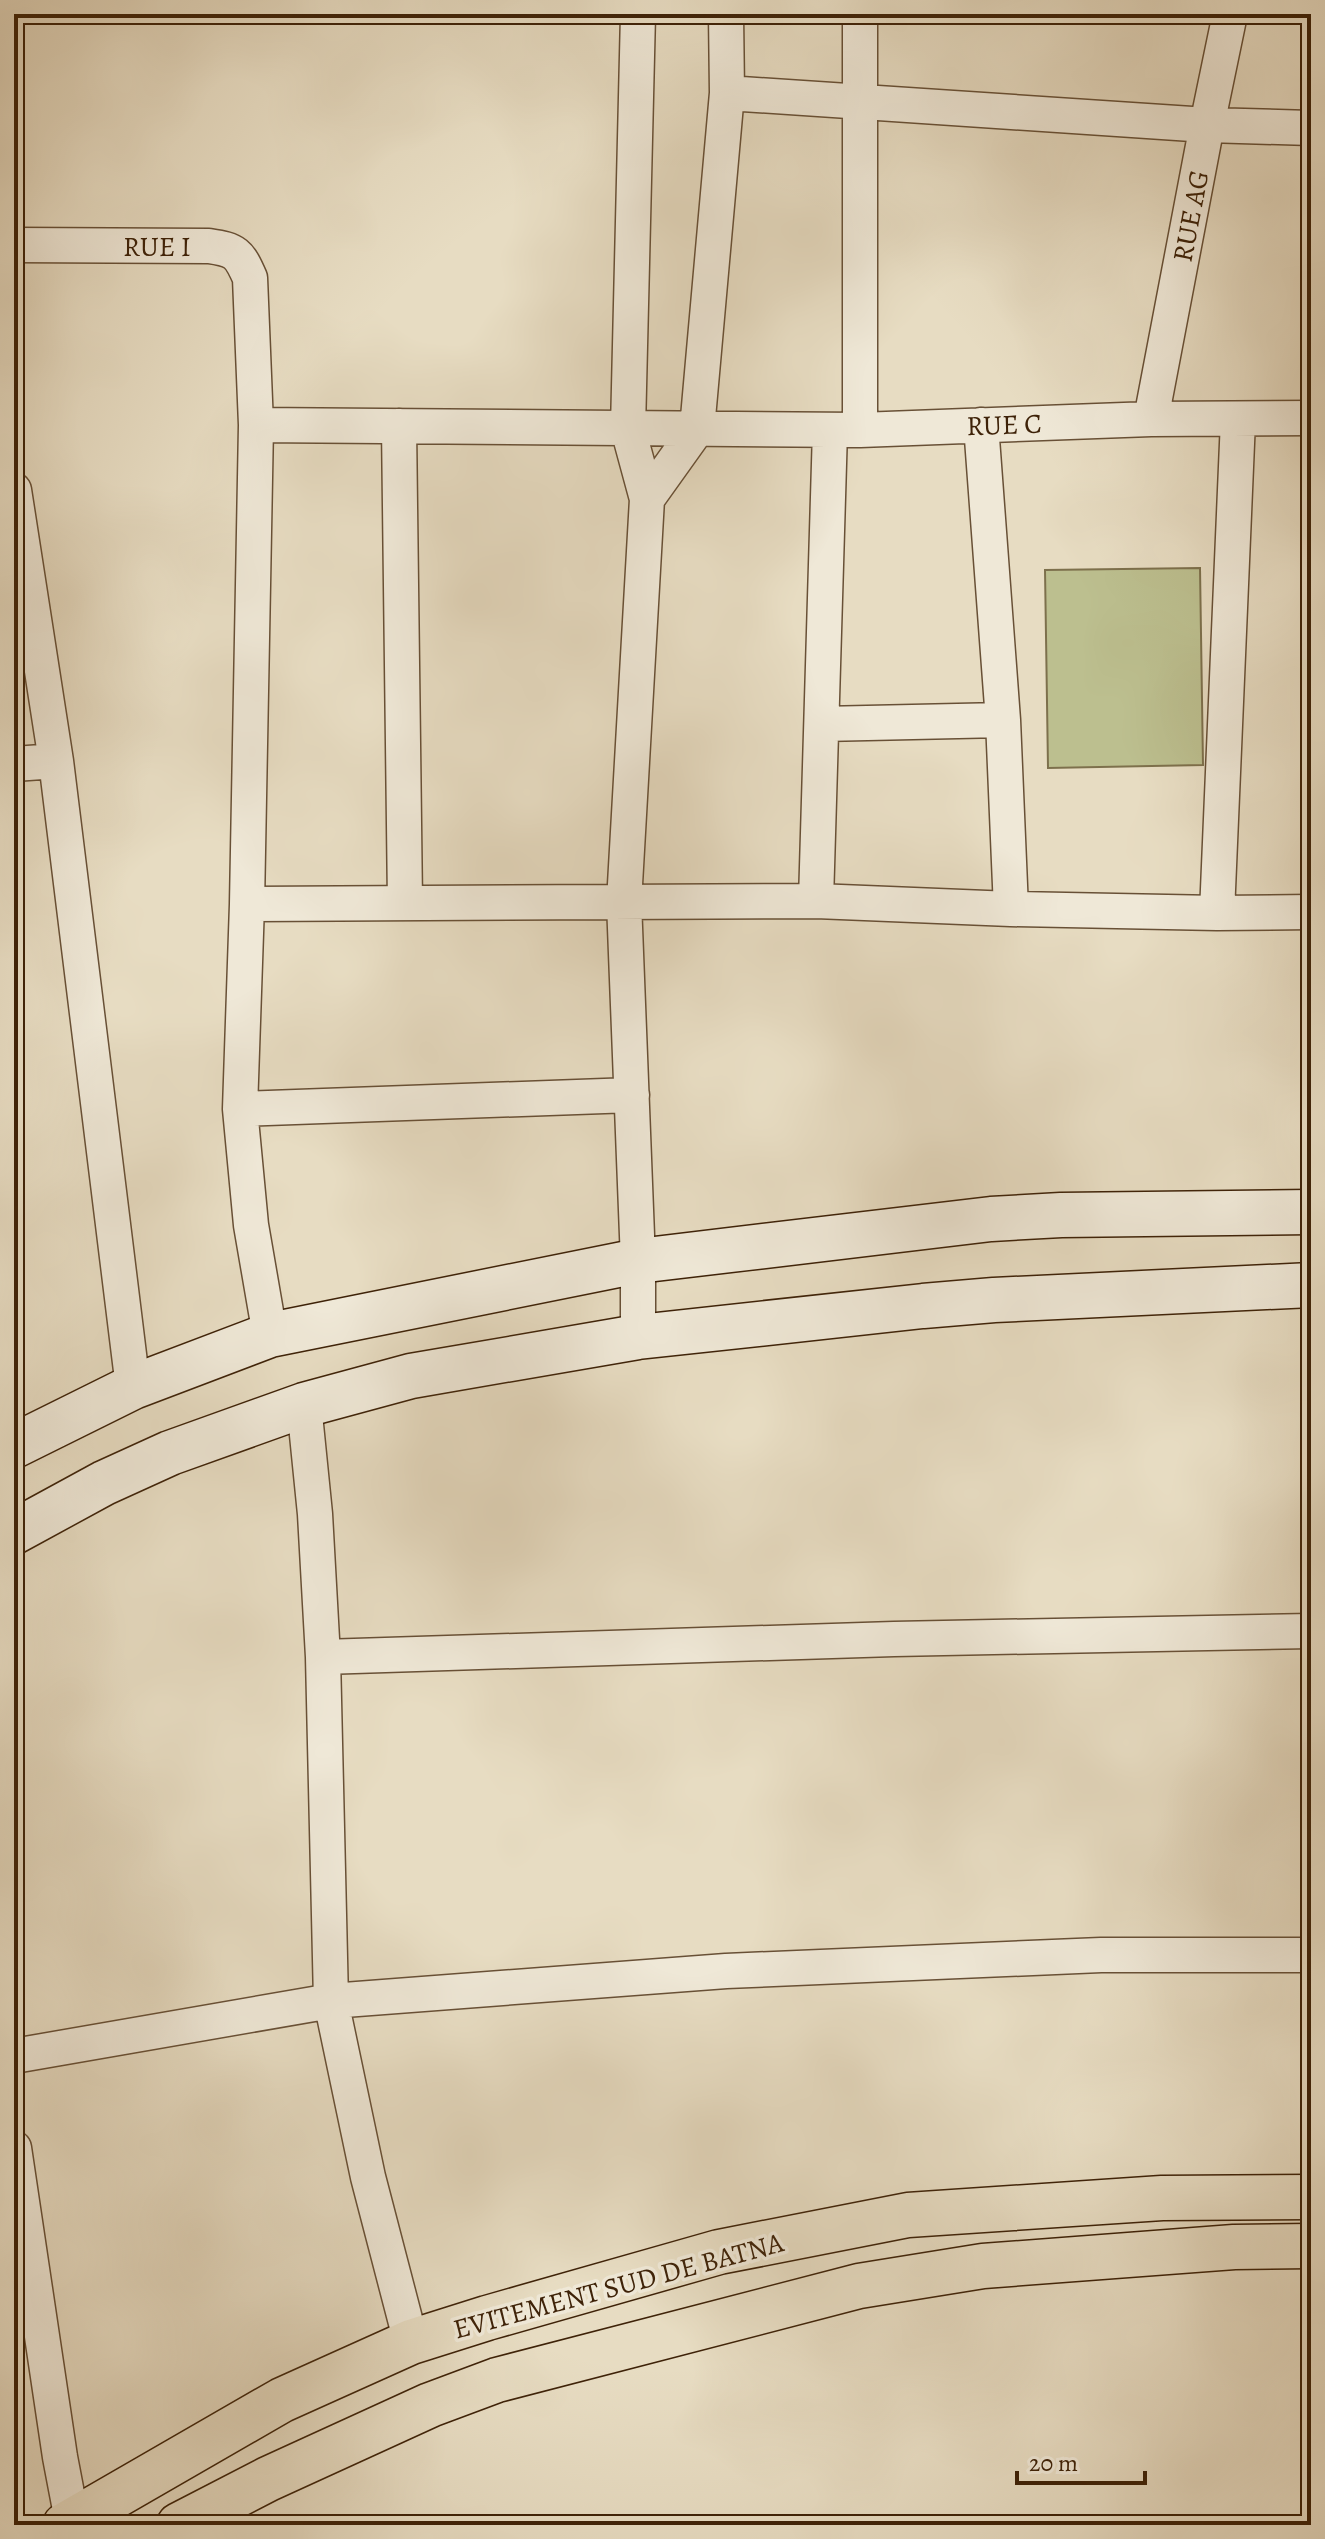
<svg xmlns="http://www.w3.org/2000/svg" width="1325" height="2539" viewBox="0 0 1325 2539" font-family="Alegreya,serif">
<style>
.garden{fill:#bcbf8f;stroke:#7d704c;stroke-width:2}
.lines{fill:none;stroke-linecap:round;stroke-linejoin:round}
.minor-casing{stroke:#685036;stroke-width:37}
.secondary-casing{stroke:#3e2208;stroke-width:47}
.trunk-casing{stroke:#3e2208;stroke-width:47}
.minor{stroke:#efe8d7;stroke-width:34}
.secondary{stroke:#efe8d7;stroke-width:44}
.trunk{stroke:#e7dcc2;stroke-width:44}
.labels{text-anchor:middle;stroke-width:7;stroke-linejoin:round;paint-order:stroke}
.street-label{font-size:28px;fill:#3e2208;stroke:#efe8d7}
</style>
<rect width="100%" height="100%" fill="#e7dcc2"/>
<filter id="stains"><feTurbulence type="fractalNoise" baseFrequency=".0025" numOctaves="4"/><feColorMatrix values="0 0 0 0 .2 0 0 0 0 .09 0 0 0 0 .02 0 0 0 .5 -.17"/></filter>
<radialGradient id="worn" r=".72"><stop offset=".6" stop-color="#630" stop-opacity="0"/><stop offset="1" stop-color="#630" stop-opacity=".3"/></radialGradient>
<path class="garden" d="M1200,568l3,197 -155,3 -3,-198z"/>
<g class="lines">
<defs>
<path id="minor" d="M860,14v416
M727,93l480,32 104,3
M14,245l195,1c27,4 30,7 41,32l6,147 -9,479 -7,205 11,116 19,110
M1151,419l56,-294 23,-111
M256,425l604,5 291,-11 160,-1
M981,425l22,295 8,189
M399,426l6,477
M14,490l42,271 77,626
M647,499l50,-70 30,-336 -1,-79
M822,724l181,-4
M14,764l42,-3
M816,901l14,-471
M247,904l569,-3 195,8 206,4 94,-1
M1217,913l21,-493
M240,1109l392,-14
M638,1337v-76l-14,-359 23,-403 -19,-70 10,-415
M304,1405l11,109 8,143 8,344 37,176 43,165
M323,1657l571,-18 417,-8
M14,2056l317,-55 395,-30 375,-16h210
M14,2148l46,309 12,63"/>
<path id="secondary" d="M14,1446l119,-59 137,-52 368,-74 353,-42 70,-4 250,-3
M14,1532l90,-49 66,-30 134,-48 107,-29 227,-39 285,-31 71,-6 317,-15"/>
<path id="trunk" d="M65,2525l217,-125 129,-58 76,-24 232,-66 189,-37 254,-17 149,-1
M179,2525l89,-46 162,-74 67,-25 362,-94 124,-20 251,-19 77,-1"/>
</defs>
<use href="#minor" class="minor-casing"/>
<use href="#secondary" class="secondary-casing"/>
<use href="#trunk" class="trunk-casing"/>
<use href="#minor" class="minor"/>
<use href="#secondary" class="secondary"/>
<use href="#trunk" class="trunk"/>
</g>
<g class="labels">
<g class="street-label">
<text transform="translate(1190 216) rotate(-79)" y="10">RUE AG</text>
<text x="157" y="256">RUE I</text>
<text transform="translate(1004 424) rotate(-2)" y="10">RUE C</text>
<text transform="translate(618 2285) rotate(-15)" y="10">EVITEMENT SUD DE BATNA</text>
</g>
</g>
<rect width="1325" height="2539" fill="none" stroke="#e7dcc2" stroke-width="48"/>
<rect x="16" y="16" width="1293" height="2507" fill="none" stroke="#3e2208" stroke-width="4"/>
<rect x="24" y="24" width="1277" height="2491" fill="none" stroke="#3e2208" stroke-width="2"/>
<path d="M1017 2471v12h128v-12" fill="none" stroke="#3e2208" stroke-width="4"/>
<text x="1029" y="2471" font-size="24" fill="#3e2208" stroke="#efe8d7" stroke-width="6" paint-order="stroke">20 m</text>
<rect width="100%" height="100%" filter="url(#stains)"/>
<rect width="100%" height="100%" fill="url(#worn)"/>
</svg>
